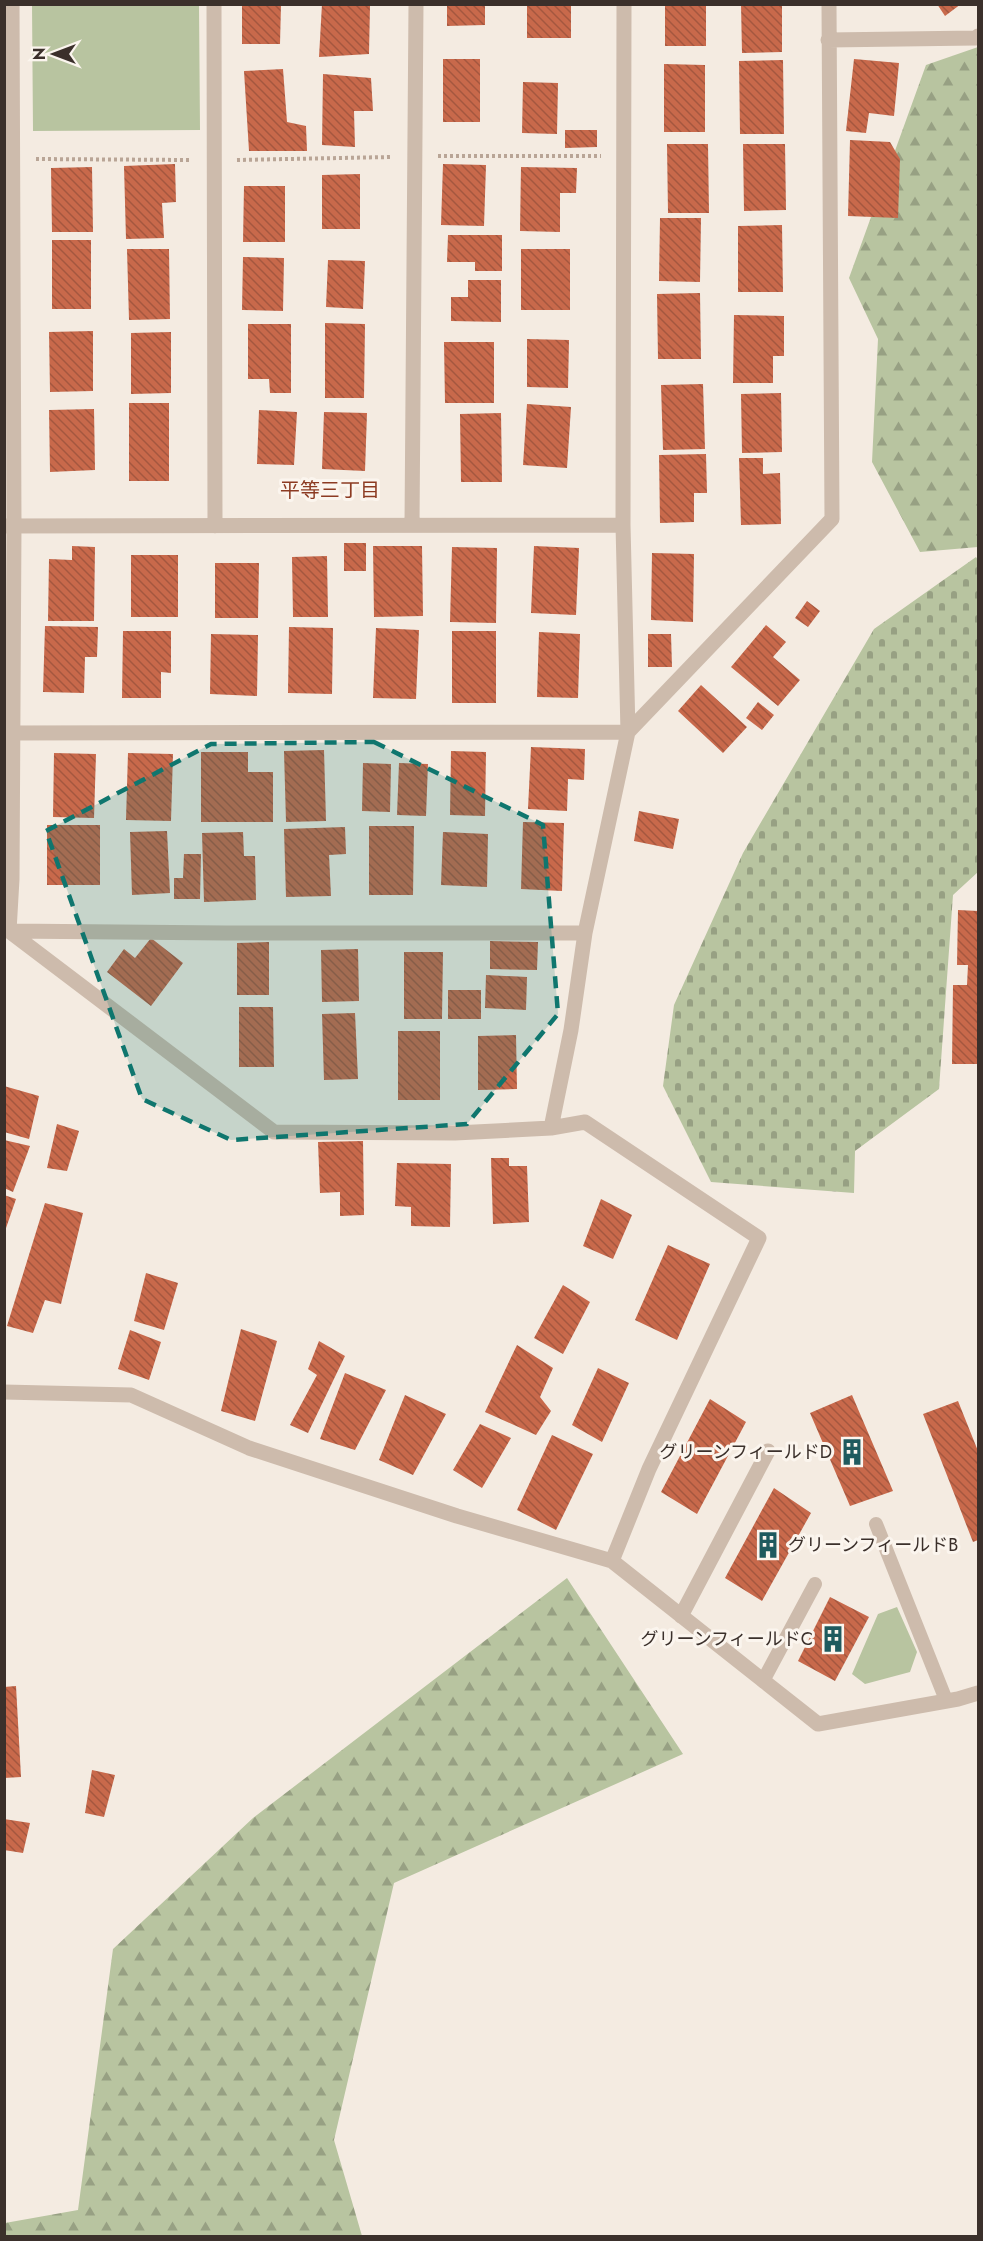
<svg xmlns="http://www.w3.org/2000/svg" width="983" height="2241" viewBox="0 0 983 2241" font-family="Jost,'Noto Sans JP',sans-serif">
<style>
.forest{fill:url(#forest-firs)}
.cemetery{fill:url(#cemetery-stones)}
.park{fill:#b8c4a0}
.building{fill:url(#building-back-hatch)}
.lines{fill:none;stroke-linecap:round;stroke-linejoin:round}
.path{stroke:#b9a596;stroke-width:4;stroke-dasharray:3 3;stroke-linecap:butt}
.lane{stroke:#cdbbac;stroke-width:14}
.street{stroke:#cdbbac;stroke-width:15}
.marked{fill:#0f766e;fill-opacity:0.2;stroke:#0f766e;stroke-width:4.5;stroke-dasharray:12 8;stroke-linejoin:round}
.labels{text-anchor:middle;stroke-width:6;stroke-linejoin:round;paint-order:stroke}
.poi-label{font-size:18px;fill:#3b302b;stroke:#fbf5ee;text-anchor:end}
.neighbourhood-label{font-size:20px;fill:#8c3b22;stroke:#fbf5ee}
</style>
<defs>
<pattern id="forest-firs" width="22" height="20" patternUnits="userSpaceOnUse" patternTransform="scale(1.5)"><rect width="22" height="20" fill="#b8c4a0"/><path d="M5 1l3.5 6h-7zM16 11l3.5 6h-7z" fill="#97a083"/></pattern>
<pattern id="cemetery-stones" width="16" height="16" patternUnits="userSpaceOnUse" patternTransform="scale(1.5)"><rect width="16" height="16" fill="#b8c4a0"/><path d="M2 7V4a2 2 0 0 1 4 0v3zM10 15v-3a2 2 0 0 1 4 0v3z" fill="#97a083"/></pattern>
<pattern id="building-back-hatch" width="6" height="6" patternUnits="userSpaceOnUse" patternTransform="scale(1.5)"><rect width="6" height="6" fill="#c8694b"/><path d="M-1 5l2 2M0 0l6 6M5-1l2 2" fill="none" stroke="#a4573f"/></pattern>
</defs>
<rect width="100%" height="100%" fill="#f4ebe1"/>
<path class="forest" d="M978,47v500l-58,5 -48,-90 6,-123 -29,-61 77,-213z
M567,1578l116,176 -289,129 -60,257 28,96h-357v-13l73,-13 35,-261 140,-131z"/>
<path class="cemetery" d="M976,557l2,3v312l-25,23 -14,194 -84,62 -1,42 -143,-11 -48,-96 11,-81 69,-152 131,-224z"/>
<path class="park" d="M32,5h167l1,125 -167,1z
M897,1607l20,45 -7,20 -45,12 -13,-10 26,-60z"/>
<path class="building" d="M322,4l48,2 -1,48 -50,3z
M447,4h38v21l-38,1z
M527,4h44v34h-44z
M665,4h41v42h-41z
M741,4h41v48l-40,1z
M937,4h24l-16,12z
M242,5h39l-1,39h-38z
M443,59h37v63h-37z
M854,59l45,4 -5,53 -25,-3 -3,20 -20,-2z
M783,60l1,74h-44l-1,-73z
M664,64l41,1v67h-41z
M283,69l4,53 19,4 1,25h-58l-5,-80z
M323,74l48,4 2,33h-19l1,36 -33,-2z
M523,82l35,1 -1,51 -35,-1z
M565,130h32v17l-32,1z
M850,140l40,2 10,17 -2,59 -50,-2z
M667,144h41l1,69h-41z
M743,144h42l1,66 -42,1z
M175,164l1,38 -14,1 2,35 -38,1 -2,-73z
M443,164l43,1 -2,61 -43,-1z
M92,167l1,65h-41l-1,-64z
M521,167l56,1 -1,25h-16v39l-40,-1z
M360,174v55h-38v-54z
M244,186h41v56h-42z
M660,218h41l-1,64 -41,-1z
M782,225l1,67h-45v-66z
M448,235h54v36h-27v-9h-28z
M52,240h39v69h-39z
M127,249h42l1,70 -41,1z
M521,249h49v61h-49z
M243,257l41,1 -1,53 -41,-1z
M328,260l37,1 -2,48 -37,-2z
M468,280h33v42l-50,-1v-24h17z
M700,293l1,66h-43l-1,-65z
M734,315l50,1v40h-11v27h-40z
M325,323l40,1 -1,74h-39z
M248,324h43v69h-21l-1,-14h-21z
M93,331v60l-43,1 -1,-60z
M171,332v61l-40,1v-61z
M527,339l42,1 -1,48 -41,-1z
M444,342h50v61h-49z
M703,384l2,65 -42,1 -2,-65z
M781,393l1,59 -40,1 -1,-59z
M129,403h40v78h-40z
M527,404l44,3 -4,61 -44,-3z
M94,409l1,61 -45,2 -1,-62z
M259,410l38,2 -3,53 -37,-1z
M324,412l43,1 -2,58 -43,-2z
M501,413l1,69h-41l-1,-68z
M706,454l1,39h-13v29l-34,1 -1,-68z
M739,458h24v16l17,-1 1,51 -40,1z
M344,543h22v28h-22z
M72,546l23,1 -1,74h-46l1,-62 23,1z
M373,546h49l1,70 -49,1z
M534,546l45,2 -3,67 -45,-2z
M452,547l45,1 -1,75 -46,-1z
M652,553l42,1 -1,68 -42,-2z
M131,555h47v62h-47z
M327,556l1,61h-35l-1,-60z
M215,563h44l-1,55h-43z
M807,601l13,10 -12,16 -13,-9z
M766,625l20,17 -13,15 27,23 -22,26 -47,-39z
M45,626l53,1 -1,30h-12l-1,36 -41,-1z
M289,627l44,1 -1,66 -44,-1z
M376,628l43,2 -3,69 -43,-1z
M123,631h48v42l-10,-1v26h-39z
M452,631h44v72h-44z
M539,632l41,2 -2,64 -41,-1z
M211,634l47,1 -1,61 -47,-2z
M648,634h23l1,33h-24z
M701,685l46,42 -24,26 -45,-42z
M758,702l16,13 -12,15 -16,-12z
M531,747l54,2 -1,31 -16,-1 -1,32 -39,-2z
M324,750l2,71 -40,1 -2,-71z
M451,751l35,1 -1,64 -35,-1z
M201,752h47v20h25v50h-72z
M54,753l42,1 -2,64 -41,-1z
M128,753l45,1 -2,67 -45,-1z
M363,763l28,1 -1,48 -28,-1z
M399,763l29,1 -2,52 -29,-1z
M639,811l40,8 -6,30 -39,-8z
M523,822l41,1 -2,68 -41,-2z
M47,825h53v60h-53z
M369,826h45l-1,69h-44z
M345,827l1,27 -17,1 2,41 -45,1 -2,-68z
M167,831l3,62 -38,2 -2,-63z
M243,832l1,24h11l1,44 -52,2 -2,-69z
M443,832l45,2 -1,53 -46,-2z
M184,854h17l-1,45h-26v-21h9z
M958,910l20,1v153h-26l1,-79h14l1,-20h-11z
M151,938l32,25 -32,43 -44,-34 17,-23 11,9z
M490,941l48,1 -1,28 -47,-1z
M269,942v53h-32v-52z
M358,949l1,52 -37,1 -1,-52z
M404,952h39l-1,67h-38z
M486,975l41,2 -1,33 -41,-2z
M448,990h33v29h-33z
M239,1007h34l1,60h-35z
M355,1013l3,66 -34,1 -2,-66z
M398,1031h42v69h-42z
M516,1035l1,54 -39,1v-54z
M4,1086l35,10 -10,43 -25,-7z
M57,1124l22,7 -12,40 -20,-3z
M4,1140l26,6 -17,46 -9,-4z
M363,1141l1,74 -24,1v-24l-20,1 -2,-51z
M491,1158h18v8h18l2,56 -36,2z
M397,1163l54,1 -1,63 -39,-1v-19l-16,-1z
M4,1195l12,4 -11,32h-1z
M601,1199l31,16 -19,44 -30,-13z
M45,1203l38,10 -22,91 -16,-4 -12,33 -26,-7z
M668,1245l42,19 -33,76 -42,-20z
M146,1273l32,10 -14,47 -30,-9z
M563,1285l27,17 -27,52 -29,-16z
M241,1329l36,12 -22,80 -34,-10z
M130,1330l31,12 -12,38 -31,-11z
M319,1341l26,15 -37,77 -18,-8 27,-50 -9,-6z
M517,1345l36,23 -13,29 11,14 -15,24 -51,-23z
M598,1368l31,15 -27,59 -30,-17z
M345,1373l41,17 -31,60 -35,-11z
M405,1395l41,19 -33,61 -34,-15z
M852,1395l41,96 -43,15 -40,-93z
M710,1399l36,23 -49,92 -36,-22z
M958,1401l20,50v89l-5,2 -50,-128z
M480,1424l31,14 -29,50 -29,-18z
M552,1435l41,19 -37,76 -39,-20z
M774,1488l37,25 -49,88 -37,-23z
M830,1597l39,20 -34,64 -37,-20z
M16,1686l5,91 -17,1v-91z
M92,1770l23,5 -11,42 -19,-4z
M4,1819l26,4 -7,30 -19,-3z"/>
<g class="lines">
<path class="path" d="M438,156h163
M36,159l154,1
M237,160l154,-3"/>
<path class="lane" d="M876,1524l70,176
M763,1681l52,-97"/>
<path class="street" d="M214,4l1,522
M828,40l148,-2 2,-2
M412,524l4,-520
M5,526l618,-1
M12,733l616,-1 204,-213 -3,-515
M4,929l5,2 265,201 181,1 96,-5 34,-6 174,116 -110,231 -37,92
M9,931l3,-52 2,-353 -2,-522
M9,931l217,2h359
M551,1128l20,-98 14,-97 43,-201 -5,-207 1,-521
M4,1392l127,3 118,53 208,68 155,45 206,163 140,-25 20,-6
M681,1616l87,-165"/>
</g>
<path class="marked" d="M374,742l169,83 15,189 -91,110 -236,16 -89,-41 -96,-268 165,-87z"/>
<defs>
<symbol id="building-bare" viewBox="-9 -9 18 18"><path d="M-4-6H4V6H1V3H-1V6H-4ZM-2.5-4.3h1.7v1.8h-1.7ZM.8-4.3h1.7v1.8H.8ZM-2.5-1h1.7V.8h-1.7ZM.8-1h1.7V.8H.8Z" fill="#1f5a5e" stroke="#fbf5ee" stroke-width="2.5" paint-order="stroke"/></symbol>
</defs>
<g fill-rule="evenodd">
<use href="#building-bare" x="833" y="1433" width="38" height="38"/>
<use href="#building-bare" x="749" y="1526" width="38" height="38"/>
<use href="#building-bare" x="814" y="1620" width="38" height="38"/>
</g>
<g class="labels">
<g class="poi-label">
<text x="832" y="1458">グリーンフィールドD</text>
<text x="788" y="1551" text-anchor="start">グリーンフィールドB</text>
<text x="813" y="1645">グリーンフィールドC</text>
</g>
<g class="neighbourhood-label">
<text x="330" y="497">平等三丁目</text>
</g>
</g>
<rect width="983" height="2241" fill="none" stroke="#3b302b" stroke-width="12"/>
<g transform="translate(54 54) rotate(270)" stroke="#fbf5ee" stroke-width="4.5" paint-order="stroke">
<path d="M0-4.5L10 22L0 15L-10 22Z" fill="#3b302b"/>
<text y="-9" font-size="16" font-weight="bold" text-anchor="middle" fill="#3b302b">N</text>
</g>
</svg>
